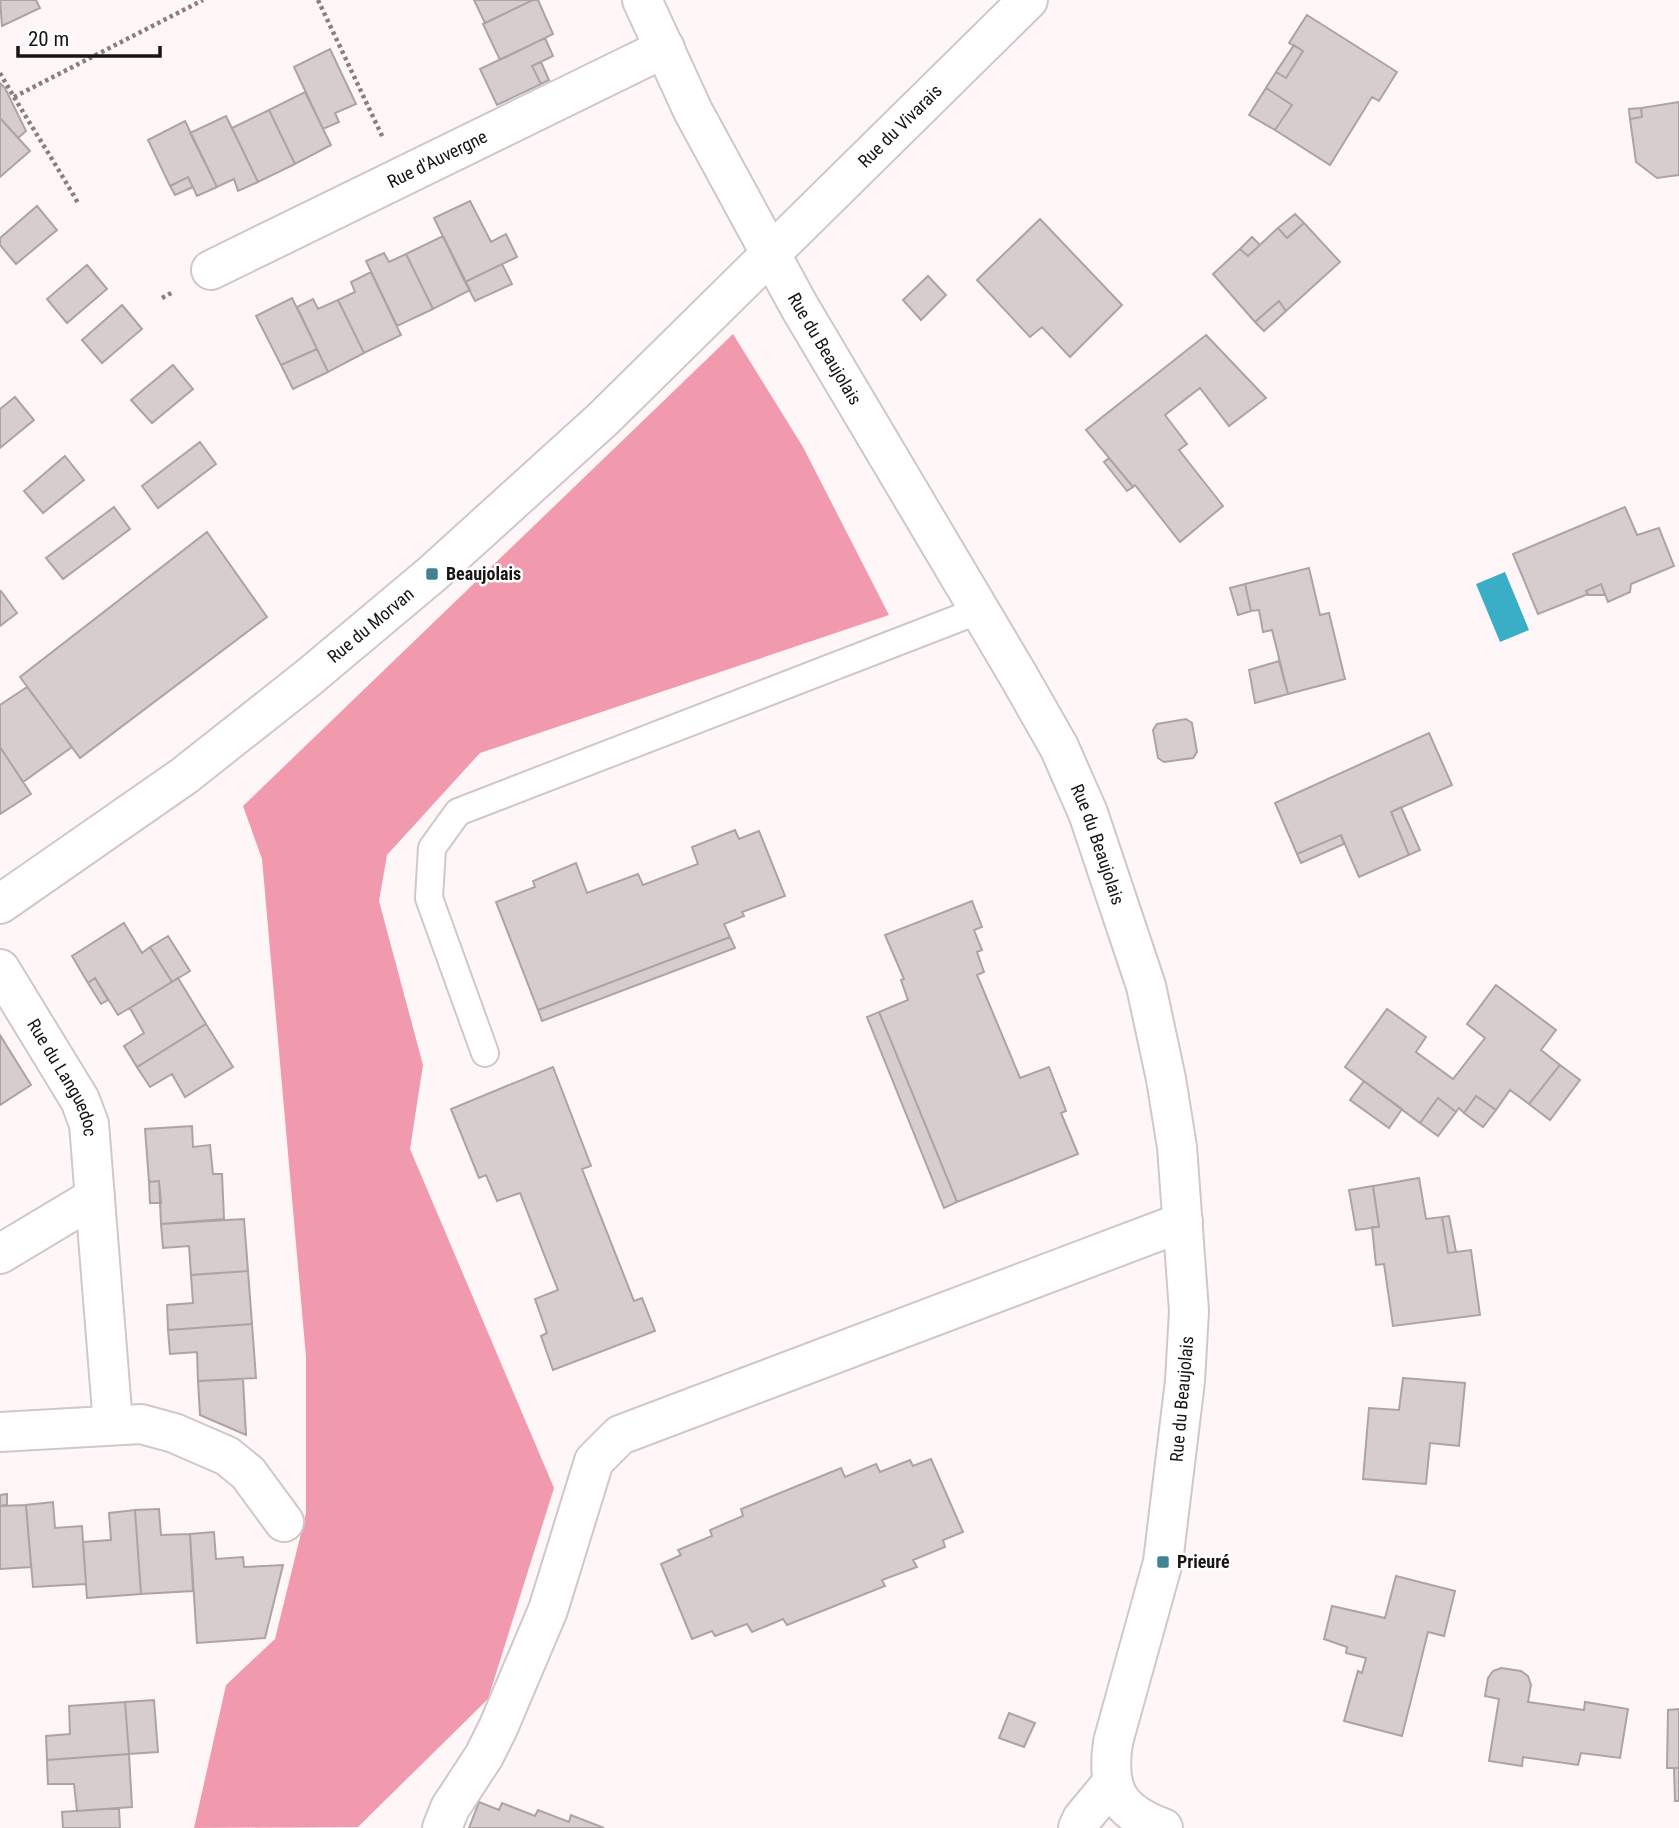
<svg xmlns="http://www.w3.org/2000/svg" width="1679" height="1828" viewBox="0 0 1679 1828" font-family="'Roboto Condensed',sans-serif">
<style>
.forest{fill:#f19aae}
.water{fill:#3baec7}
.building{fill:#d7cdcf;stroke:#ada3a5;stroke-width:2}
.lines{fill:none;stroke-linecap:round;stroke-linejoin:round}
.service-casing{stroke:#d1c7c9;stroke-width:30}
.minor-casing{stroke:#d1c7c9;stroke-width:42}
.tertiary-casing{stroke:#d1c7c9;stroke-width:42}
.path{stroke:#868081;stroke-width:4.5;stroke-dasharray:3.5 3.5;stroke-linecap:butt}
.service{stroke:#fff;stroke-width:26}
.minor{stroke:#fff;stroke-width:38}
.tertiary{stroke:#fff;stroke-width:38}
.poi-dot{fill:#408393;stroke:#fff;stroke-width:2.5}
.labels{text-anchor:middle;stroke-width:5;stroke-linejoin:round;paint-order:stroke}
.street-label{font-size:18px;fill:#181515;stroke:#fff}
.poi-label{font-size:18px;font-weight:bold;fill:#181515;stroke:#fff;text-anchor:start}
</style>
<rect width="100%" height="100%" fill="#fff6f8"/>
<path class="forest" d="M733,334l70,113 86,168 -409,138 -93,102 -8,46 44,164 -13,84 144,339 -66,211 -130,128 -164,1 32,-143 49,-46 31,-126v-156l-44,-498 -19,-53z"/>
<path class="water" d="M1505,572l24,58 -29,12 -24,-58z"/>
<path class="building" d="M0,0h36l4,8 -38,18z
M474,0h59l-48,23z
M533,0h5l15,34 -53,26 -17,-36z
M1307,15l90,57 -18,29 -7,-4 -42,68 -55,-35 17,-25 -26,-17 10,-16 10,6 17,-27 -14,-8z
M545,38l8,18 -21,10 9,18 -44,21 -17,-36z
M1294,45l9,6 -17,27 -10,-6z
M330,49l26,55 -21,9 4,9 -16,7 -29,-62z
M541,62l8,18 -8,4 -9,-18z
M0,83l5,5 21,43 -8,7 -18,-20z
M1266,88l26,17 -17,25 -26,-15z
M305,92l26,53 -36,19 -26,-54z
M1679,102v73l-22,3 -21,-16 -6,-43 12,-2 -1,-9z
M1641,108l1,9 -12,2 -1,-10z
M269,110l26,54 -37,18 -26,-54z
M226,116l32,66 -20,9 -4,-12 -17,8 -27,-54z
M0,118l30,33 -30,26z
M185,121l32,66 -20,9 -9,-19 -18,9 -22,-46z
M188,177l5,10 -18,8 -5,-9z
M470,201l21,41 15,-8 11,23 -52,25 -31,-64z
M37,206l20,24 -41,34 -16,-19v-7z
M1295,214l9,9 -17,15 -9,-10z
M1040,219l82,86 -52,52 -28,-30 -12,10 -53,-57z
M1304,223l36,39 -54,49 -7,-10 -24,21 -42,-48 27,-25 8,7 30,-28 9,10z
M443,236l27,54 -37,19 -27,-55z
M1252,237l8,8 -12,11 -8,-7z
M384,253l5,9 17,-8 27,55 -36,17 -31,-65z
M502,264l10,20 -37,17 -10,-19z
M87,265l20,24 -40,34 -20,-24z
M371,272l30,63 -37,18 -26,-53 17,-8 -4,-10z
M928,276l18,19 -25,25 -18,-20z
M292,298l25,51 -36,16 -25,-49z
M313,299l5,10 20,-9 26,53 -36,19 -31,-65z
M1279,301l7,10 -22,20 -9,-9z
M122,305l20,24 -40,34 -20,-23z
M1206,335l60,63 -37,28 -29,-38 -35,27 22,29 -8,6 44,56 -43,36 -45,-57 -2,2 -47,-57z
M317,349l11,23 -35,17 -12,-24z
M173,365l20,24 -41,34 -21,-23z
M15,397l19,23 -34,28v-39z
M200,442l16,22 -58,44 -16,-22z
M65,456l19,24 -41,33 -19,-22z
M1109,458l24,29 -6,4 -23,-29z
M114,507l16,22 -67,50 -17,-21z
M1625,507l12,28 22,-7 15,38 -43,18 -1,8 -22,10 -7,-18 -15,7 2,3 -50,20 -25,-60z
M207,532l60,85 -187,141 -60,-81z
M1309,568l11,47 9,-2 16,66 -57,15 -16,-64 -9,2 -4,-22 -8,1 -6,-27z
M1245,584l6,27 -13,4 -8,-27z
M1601,584l4,11h-17l-2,-4z
M1,591l16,22 -17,13v-34z
M1279,661l9,33 -33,9 -6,-33z
M27,687l45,60 -49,35 -23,-35v-42z
M1186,719l6,4 5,29 -4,6 -29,4 -6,-4 -5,-28 4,-6z
M1429,733l23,52 -61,27 18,43 -50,22 -18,-42 -44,19 -22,-51z
M0,747l31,47 -31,20z
M1401,807l19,43 -11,5 -18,-43z
M735,830l4,9 20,-8 26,65 -43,16 2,4 -20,8 6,13 -192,73 -42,-108 39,-15 -2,-6 43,-18 11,30 51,-19 5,11 55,-21 -6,-17z
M1341,835l3,9 -43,19 -4,-9z
M972,901l10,26 -8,3 8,20 -5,2 7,20 -7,3 43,103 29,-11 17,44 -5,2 17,41 -121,48 -78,-190 29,-12 -7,-20 3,-1 -19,-44z
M124,923l18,30 8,-6 22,35 -54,33 -23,-37 -7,5 -16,-27z
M168,936l22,35 -18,11 -22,-35z
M730,937l5,11 -193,73 -4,-11z
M95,978l13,22 -7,4 -13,-21z
M178,978l28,46 -69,43 -13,-21 20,-13 -14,-25z
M1496,985l60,45 -15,20 19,15 -31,39 -19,-14 -14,20 -20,-14 -12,17 -5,-5 -3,4 -18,-14 -18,25 -75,-56 42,-58 39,28 -10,15 37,27 32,-41 -18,-14z
M879,1012l78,190 -13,6 -77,-191z
M206,1024l27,43 -48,30 -13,-23 -22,13 -13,-20z
M0,1035l31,50 -31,20z
M1560,1065l20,15 -30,40 -21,-16z
M553,1067l38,99 -9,3 52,132 8,-3 13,33 -102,39 -12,-34 6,-3 -12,-34 23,-9 -38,-97 -23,8 -11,-26 -7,3 -28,-69z
M1364,1081l38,28 -13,19 -39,-28z
M1476,1096l20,14 -13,17 -19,-14z
M1438,1098l18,14 -18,24 -18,-13z
M192,1126l1,21 17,-2 3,29h9l2,45 -63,5 -2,-43 -10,1 -4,-53z
M1419,1178l7,41 16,-2 6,36 23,-3 9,65 -87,11 -9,-62 -8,1 -4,-38h7l-6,-41z
M159,1181l2,22h-11l-1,-21z
M1373,1186l6,41 -23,3 -7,-40z
M1449,1216l7,36 -8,1 -6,-36z
M244,1219l4,52 -57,4 -2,-29 -26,2 -2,-24z
M248,1271l4,53 -84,6 -1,-25 26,-2 -2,-28z
M252,1324l4,54 -58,3 -1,-29 -27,2 -2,-24z
M1403,1378l62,5 -6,63 -29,-3 -4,41 -63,-5 6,-71 30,2z
M243,1379l3,56 -46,-20 -2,-34z
M931,1459l32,73 -20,8 2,7 -32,13 4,7 -35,13 3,6 -98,39 -4,-6 -31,13 -5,-8 -32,12 -3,-5 -20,8 -31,-75 20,-9 -3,-5 34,-14 -2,-6 33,-14 -2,-7 100,-41 4,9 31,-13 4,8 30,-12 3,6z
M7,1494v11l-7,1v-11z
M53,1502l2,26 27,-2 4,58 -53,3 -7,-82z
M26,1505l5,62 -31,2v-63z
M159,1509l2,26 29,-1 3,57 -52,3 -6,-84z
M135,1510l6,84 -54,4 -4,-56 28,-2 -2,-27z
M214,1532l2,27 27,-2 1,10 39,-2 -18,73 -68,5 -7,-109z
M1396,1576l59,15 -11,45 -16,-4 -26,104 -58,-15 14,-50 4,2 4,-15 -20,-5 1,-6 -23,-8 8,-33 53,12z
M1501,1668l20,3 7,5 3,9 -3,17 56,8 1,-8 43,7 -8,49 -39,-5 -3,12 -55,-8 -1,9 -33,-5 10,-62 -14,-3 3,-18 5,-7z
M154,1700l4,52 -29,2 -4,-52z
M125,1702l4,52 -82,6 -1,-24 24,-2 -1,-28z
M1679,1709v59h-12l1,-58z
M1009,1713l26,10 -11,24 -25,-9z
M129,1754l3,53 -55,4 -3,-27h-26l-1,-24z
M1674,1768h5v33h-4z
M479,1802l20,8 3,-7 33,13 3,-6 31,12 2,-7 33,13h-135z
M119,1808l1,20h-57l-1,-16z"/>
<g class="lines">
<defs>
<path id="service" d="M485,1053l-56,-155 3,-50 26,-36 522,-202"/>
<g id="minor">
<path id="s1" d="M642,0l51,111 106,195 219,369 41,72 29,66 58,173 20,93 11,68 12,164 -4,70 -22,181 -50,180c-7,47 4,69 50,86"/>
<path id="s2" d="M211,270l454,-222"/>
<path id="s3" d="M0,969l80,131 9,24 24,300"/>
<path d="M0,1254l95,-57"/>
<path d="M0,1432l141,-8 33,9 53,23 21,17 36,49"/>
<path d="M442,1828l8,-20 34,-52 14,-28 50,-118 46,-149 26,-26 563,-213"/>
<path d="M1078,1828l4,-9 29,-35"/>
</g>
<g id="tertiary">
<path id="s4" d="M0,904l184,-128 124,-98 124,-104 171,-155 425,-419"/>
</g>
</defs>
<use href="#service" class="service-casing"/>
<use href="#minor" class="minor-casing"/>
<use href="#tertiary" class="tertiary-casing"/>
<path class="path" d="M318,0l65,138
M0,73c25,44 53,86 78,130
M14,97l189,-97
M162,298l11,-6"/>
<use href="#service" class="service"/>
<use href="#minor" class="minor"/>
<use href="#tertiary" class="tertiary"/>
</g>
<g class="poi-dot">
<rect x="425" y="567" width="14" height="14" rx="3.5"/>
<rect x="1156" y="1555" width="14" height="14" rx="3.5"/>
</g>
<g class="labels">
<g class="street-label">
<text dy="6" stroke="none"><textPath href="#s4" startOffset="1192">Rue du Vivarais</textPath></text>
<text dy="6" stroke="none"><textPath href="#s2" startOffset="252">Rue d'Auvergne</textPath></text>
<text dy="6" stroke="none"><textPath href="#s1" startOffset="394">Rue du Beaujolais</textPath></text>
<text dy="6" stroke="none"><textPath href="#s4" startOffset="464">Rue du Morvan</textPath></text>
<text dy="6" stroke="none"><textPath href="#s1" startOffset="961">Rue du Beaujolais</textPath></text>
<text dy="6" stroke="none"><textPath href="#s3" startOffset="126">Rue du Languedoc</textPath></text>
<text transform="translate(1182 1399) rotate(-85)" y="6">Rue du Beaujolais</text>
</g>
<g class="poi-label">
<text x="446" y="580">Beaujolais</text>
<text x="1177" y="1568">Prieuré</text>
</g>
</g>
<path d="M18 46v10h142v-10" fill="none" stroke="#181515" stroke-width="3.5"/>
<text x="28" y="46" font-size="21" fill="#181515" stroke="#ffffff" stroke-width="5" paint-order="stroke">20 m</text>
</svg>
